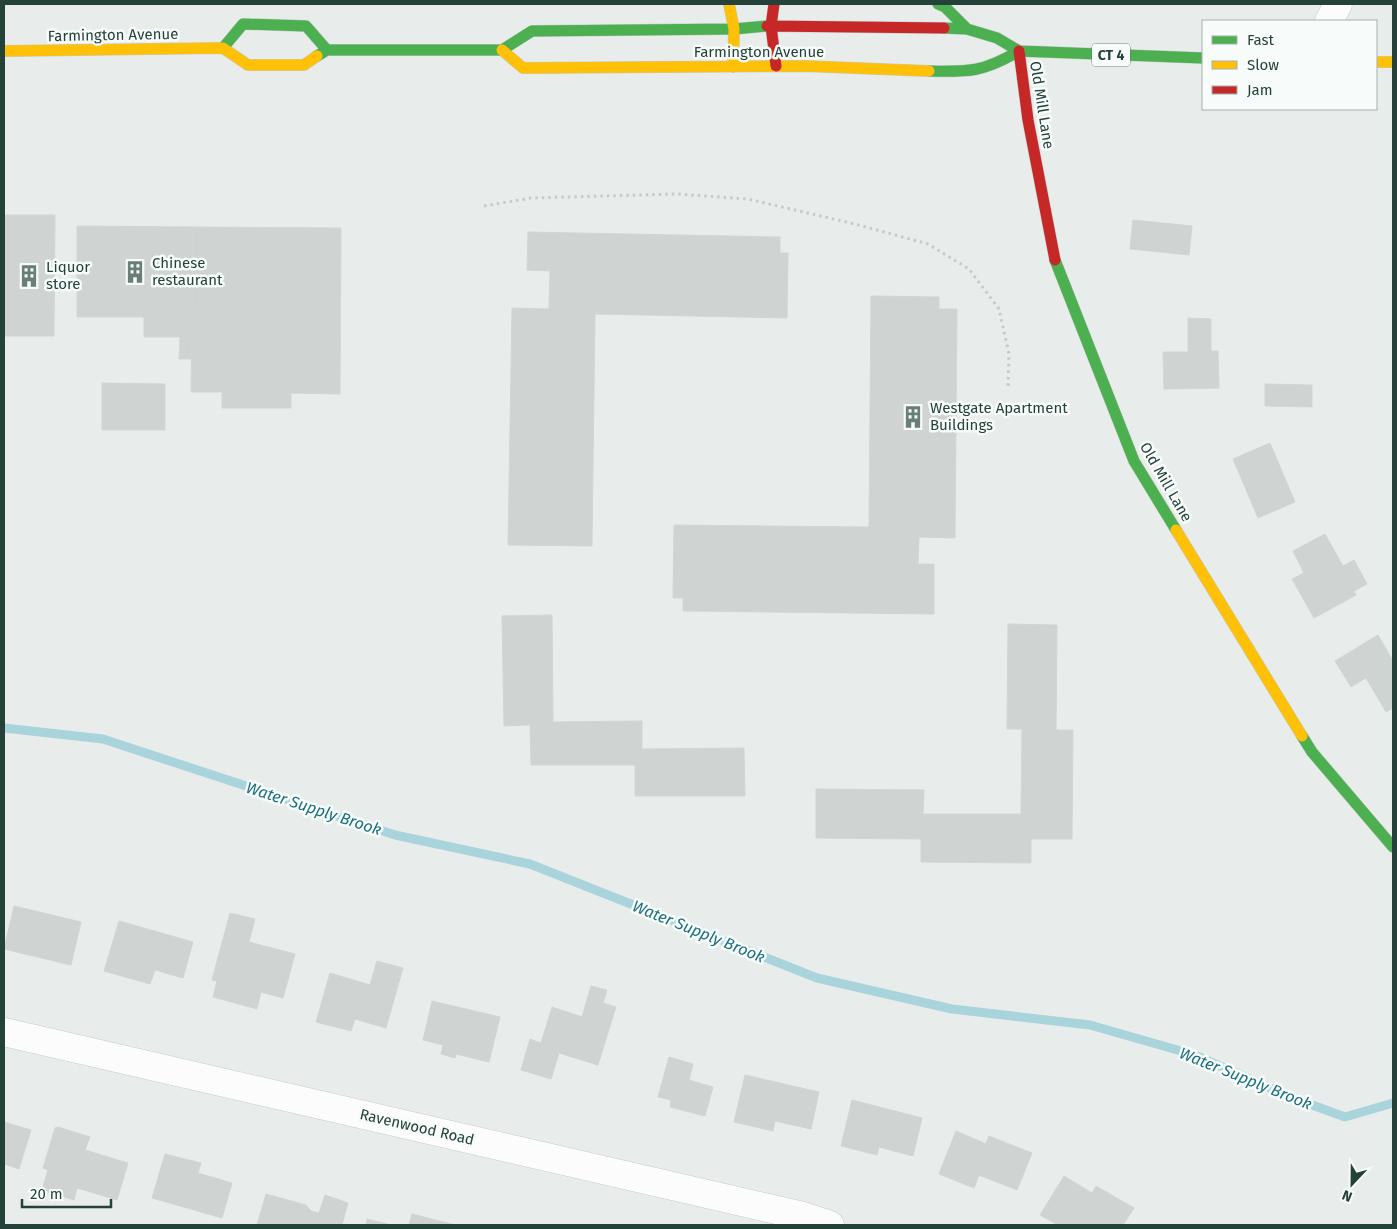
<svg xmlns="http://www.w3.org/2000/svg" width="1397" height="1229" viewBox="0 0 1397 1229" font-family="'Fira Sans',sans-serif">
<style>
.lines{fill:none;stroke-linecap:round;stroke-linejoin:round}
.stream{stroke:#a9d4db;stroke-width:9}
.building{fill:#cfd4d2;stroke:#d1d6d4}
.street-casing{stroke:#c5cac8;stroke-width:29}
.fast-casing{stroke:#c3cbc8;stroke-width:12}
.slow-casing{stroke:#c3cbc8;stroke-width:12}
.jam-casing{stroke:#c3cbc8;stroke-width:12}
.path{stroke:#c3ccca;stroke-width:3;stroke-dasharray:2.5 4;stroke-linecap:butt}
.street{stroke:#fcfcfc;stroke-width:28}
.fast{stroke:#4caf50;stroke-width:11}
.slow{stroke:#ffc107;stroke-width:11}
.jam{stroke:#c62828;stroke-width:11}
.labels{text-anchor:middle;stroke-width:5;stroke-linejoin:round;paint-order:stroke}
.shield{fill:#f7fbf9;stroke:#637a73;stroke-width:1}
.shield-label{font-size:14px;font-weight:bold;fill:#24423a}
.street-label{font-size:15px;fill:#24423a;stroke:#f7fbf9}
.poi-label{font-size:15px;fill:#24423a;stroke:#f7fbf9;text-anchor:start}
.water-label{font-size:16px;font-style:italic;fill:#1c6f80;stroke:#f7fbf9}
</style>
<rect width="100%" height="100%" fill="#e8edeb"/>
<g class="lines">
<path class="stream" d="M4,728l99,11 292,96 135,29 287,114 135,31 138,16 105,30 98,43 52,19 48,-14"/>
</g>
<path class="building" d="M4,215h51l-1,121h-50z
M1133,220l59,6 -3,29 -59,-6z
M77,226l116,1 -1,132h-13l1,-22h-36v-20h-67z
M193,227l148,1 -1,166 -49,-1v15h-69v-16h-31z
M528,232l252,5v16h8l-1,65 -192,-4 -3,232 -84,-1 4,-237 37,1 1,-38 -23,-1z
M871,296l68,1v12h18l-2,229 -36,-1 -1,27h16v50l-251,-3v-13h-10l1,-73 195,2z
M1188,318l23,1v32h7l1,37 -55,1 -1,-37h25z
M102,383l63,1v46h-63z
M1265,384l47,1v22l-47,-1z
M1270,443l25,59 -37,16 -25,-59z
M1325,534l18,32 11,-6 13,24 -13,7 2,4 -42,23 -22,-39 12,-6 -11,-22z
M552,615l1,107 89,-1v28l102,-1 1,48h-110v-31h-104l-1,-40 -26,1 -2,-110z
M1008,624l49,1 -1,105h17l-1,109h-41v24l-110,-1v-23l-105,-1v-49l108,1 -1,24h98l1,-85h-15z
M1378,635l15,26v47l-7,4 -20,-34 -15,9 -16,-26z
M14,906l67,16 -10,43 -67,-16z
M230,913l25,6 -6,23 46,12 -12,44 -22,-6 -4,17 -44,-12 4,-16 -5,-1z
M119,921l74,21 -10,36 -28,-8 -5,14 -46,-13z
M377,961l26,7 -17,60 -31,-9 -4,12 -35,-9 14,-49 40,12z
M591,986l16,4 -4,13 13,4 -18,58 -39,-12 -8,26 -30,-9 9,-31 11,4 11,-36 30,10z
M432,1001l68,16 -11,45 -33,-8 -1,4 -14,-4 2,-9 -20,-5z
M669,1057l24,7 -4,16 24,7 -8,29 -35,-9 1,-7 -13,-3z
M745,1075l74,17 -8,37 -36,-8 -2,10 -39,-9z
M852,1100l70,18 -9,38 -34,-9 -2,8 -36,-9z
M4,1122l27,8 -12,39 -15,-5z
M58,1127l32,10 -5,13 43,13 -11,37 -40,-12 -3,12 -32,-10 6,-20 -5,-2 12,-40z
M956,1131l30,13 3,-8 43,17 -15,37 -38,-15 -5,13 -35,-14z
M165,1154l36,9 -3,10 34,10 -10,35 -70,-20z
M1064,1176l28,17 4,-7 38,22 -11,17h-41l-4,-2 -2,2h-18l-18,-10z
M266,1194l40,11 5,6 8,2 6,-18 23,8 -6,22h-85z
M412,1214l43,11h-46z
M367,1219l24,6h-25z"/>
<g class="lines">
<defs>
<path id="street" d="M1329,21l9,-17
M4,1032l799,184 27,9"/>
<path id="fast" d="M938,4l7,3 22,22
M944,28l23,1 30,9 22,13 184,7
M223,48l20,-24 63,2 21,24
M317,56l10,-6h175l30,-19 202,-2 33,-3
M929,71c41,1 54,1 90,-20
M1055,260l79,201 42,69
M1302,736l10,16 81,95"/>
<path id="slow" d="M729,4l5,25 -1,38
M502,50l21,18 281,-2 125,5
M4,51l219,-3 25,17h56l13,-9
M1376,62h17
M1176,530l126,206"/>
<path id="jam" d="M774,4l-3,22 5,40
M767,26l177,2
M1019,51l9,69 27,140"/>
</defs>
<use href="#street" class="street-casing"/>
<use href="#fast" class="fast-casing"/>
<use href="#slow" class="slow-casing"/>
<use href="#jam" class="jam-casing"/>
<path class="path" d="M484,206l47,-8 146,-4 71,5 107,25 73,20 41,25 30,40 10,45 -1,32"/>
<use href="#street" class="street"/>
<use href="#fast" class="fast"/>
<use href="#slow" class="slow"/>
<use href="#jam" class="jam"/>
</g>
<defs>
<symbol id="building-bare" viewBox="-9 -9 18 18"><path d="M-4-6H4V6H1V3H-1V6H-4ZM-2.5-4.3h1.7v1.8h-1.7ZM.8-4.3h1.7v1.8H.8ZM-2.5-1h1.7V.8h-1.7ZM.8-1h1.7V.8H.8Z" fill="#697e78" stroke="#f7fbf9" stroke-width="2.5" paint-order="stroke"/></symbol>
</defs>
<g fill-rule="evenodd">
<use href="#building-bare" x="119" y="256" width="32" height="32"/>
<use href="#building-bare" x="13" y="260" width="32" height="32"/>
<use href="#building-bare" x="897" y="401" width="32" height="32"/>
</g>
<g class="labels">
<rect class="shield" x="1092" y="43.5" width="38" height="23" rx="4"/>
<g class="shield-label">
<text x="1111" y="60">CT 4</text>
</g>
<g class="street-label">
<text transform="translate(113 35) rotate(-1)" y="5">Farmington Avenue</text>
<text x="759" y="57">Farmington Avenue</text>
<text transform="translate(1042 105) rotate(81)" y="5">Old Mill Lane</text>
<text transform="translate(1166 482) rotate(60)" y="5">Old Mill Lane</text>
<text transform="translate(417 1127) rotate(13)" y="5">Ravenwood Road</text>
</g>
<g class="poi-label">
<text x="152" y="268">Chinese<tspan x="152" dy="17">restaurant</tspan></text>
<text x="46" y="272">Liquor<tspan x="46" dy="17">store</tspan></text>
<text x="930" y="413">Westgate Apartment<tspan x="930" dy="17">Buildings</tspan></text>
</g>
<g class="water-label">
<text transform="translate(314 808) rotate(18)" y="6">Water Supply Brook</text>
<text transform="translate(699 931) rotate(22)" y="6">Water Supply Brook</text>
<text transform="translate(1246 1078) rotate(22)" y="6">Water Supply Brook</text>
</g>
</g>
<rect width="1397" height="1229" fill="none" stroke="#24423a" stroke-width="10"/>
<rect x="1202" y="20" width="175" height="90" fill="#f7fbf9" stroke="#a3b1ad"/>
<rect x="1212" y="36" width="25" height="8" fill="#4caf50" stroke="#a3b1ad"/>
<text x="1247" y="45" font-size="15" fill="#24423a">Fast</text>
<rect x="1212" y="61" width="25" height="8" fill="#ffc107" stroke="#a3b1ad"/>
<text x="1247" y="70" font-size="15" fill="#24423a">Slow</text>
<rect x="1212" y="86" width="25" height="8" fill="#c62828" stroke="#a3b1ad"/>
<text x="1247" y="95" font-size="15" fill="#24423a">Jam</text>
<g transform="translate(1352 1184) rotate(202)" stroke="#f7fbf9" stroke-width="4" paint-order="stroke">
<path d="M0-4L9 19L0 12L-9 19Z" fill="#24423a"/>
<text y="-8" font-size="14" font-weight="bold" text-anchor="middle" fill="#24423a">N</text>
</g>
<path d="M22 1199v8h89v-8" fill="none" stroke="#24423a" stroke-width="2.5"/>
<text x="30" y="1199" font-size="15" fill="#24423a" stroke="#f7fbf9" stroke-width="4" paint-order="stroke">20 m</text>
</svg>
